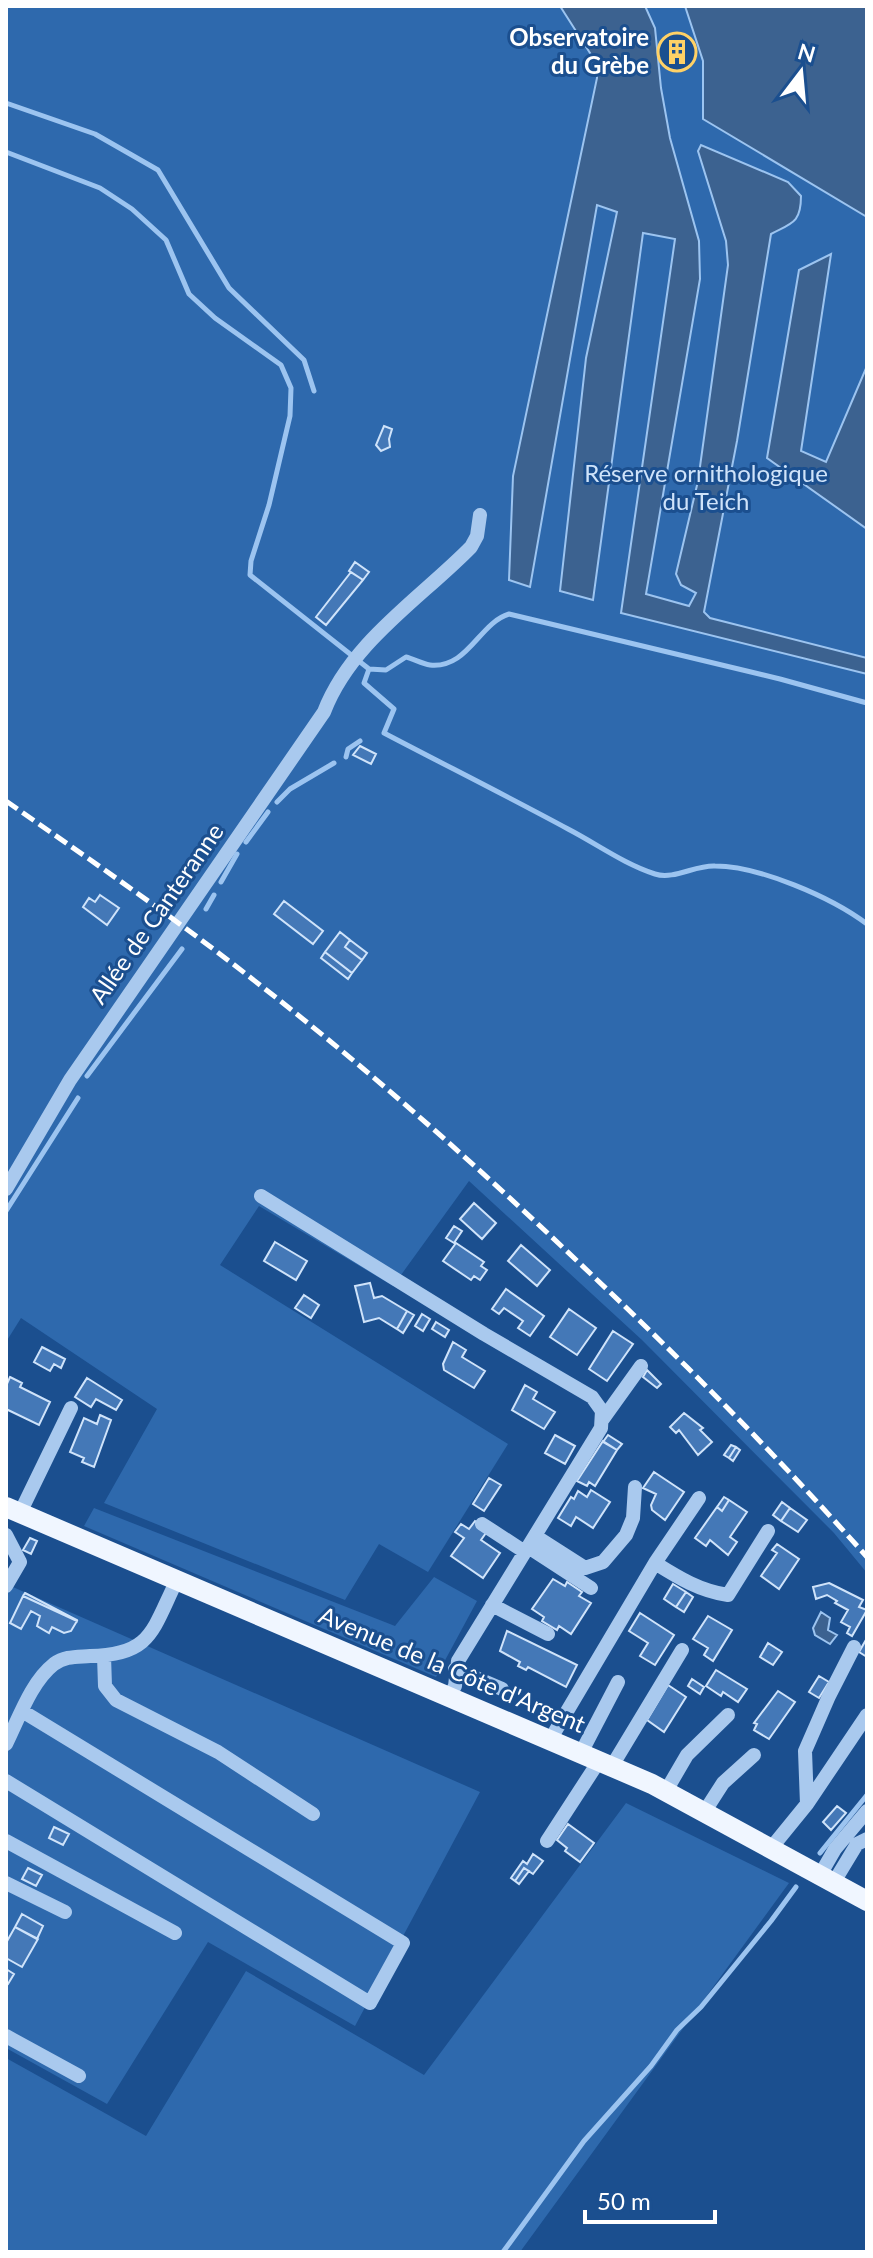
<svg xmlns="http://www.w3.org/2000/svg" width="873" height="2258" viewBox="0 0 873 2258" font-family="Lato,sans-serif">
<style>
.green{fill:#2e69ad}
.water{fill:#3c6290;stroke:#9cc4f0;stroke-width:2}
.lines{fill:none;stroke-linecap:round;stroke-linejoin:round}
.stream{stroke:#9cc4f0;stroke-width:5}
.building{fill:#4478b7;stroke:#cfe3fa;stroke-width:2}
.minor{stroke:#a9c9ee;stroke-width:14}
.major{stroke:#f0f6ff;stroke-width:20}
.rail{stroke:#fff;stroke-width:5;stroke-dasharray:14 6;stroke-linecap:butt}
.labels{text-anchor:middle;stroke-width:6;stroke-linejoin:round;paint-order:stroke}
.poi-label{font-size:24px;font-weight:bold;fill:#fff;stroke:#1b4f8f;text-anchor:end}
.park-label{font-size:24px;fill:#cfe3fa;stroke:#1b4f8f}
.street-label{font-size:24px;fill:#fff;stroke:#1b4f8f}
</style>
<rect width="100%" height="100%" fill="#1b4f8f"/>
<path class="green" d="M6,6h861v1567l-33,-40 -192,-193 -173,-159 -76,105 -134,-80 -39,59 288,179 -80,128 -49,-28 -34,56 -241,-97 53,-94 -136,-91 -15,24z
M94,1508l301,118 39,-49 43,24 -41,76 -352,-151z
M6,1584l474,208 -125,234 -147,-84 -101,162 -101,-56z
M626,1803l163,80 -269,369h-514v-194l140,78 100,-165 178,104z"/>
<path class="water" d="M560,6h85l10,22 6,60 9,50 29,103 1,38 -54,315 43,12 7,-13 -15,-8 -5,-11 22,-93 30,-216 -2,-24 -28,-90 3,-6 87,37 13,14c0,27 -9,27 -30,38l-34,207 -33,171 6,6 157,40v16l-246,-61 54,-374 -32,-6 -50,367 -33,-9 26,-233 31,-146 -20,-7 -67,382 -21,-7 4,-104 84,-398v-14z
M685,6h182v211l-164,-98v-58z
M831,254l-30,197 25,11 41,-96v163l-100,-71 32,-188z
M821,1612l9,6 -2,12 9,5 -7,9 -15,-9 -2,-7z"/>
<g class="lines">
<path class="stream" d="M6,103l89,31 63,36 71,118 75,72 10,31
M6,152l94,36 32,21 34,31 23,54 26,24 66,47 10,23 -1,28 -21,89 -18,56 -1,14 119,94 17,1 20,-13c8,2 16,7 24,8 38,4 49,-42 79,-51l271,65 87,24
M369,669l-5,14 30,26 -10,24c61,32 123,63 184,96 29,15 56,35 87,45 19,6 40,-9 60,-8 44,0 116,31 152,58
M346,757l2,-8 12,-8
M277,802l13,-13 44,-26
M246,842l22,-30
M221,882l16,-28
M206,909l8,-14
M87,1076l95,-127
M6,1211l72,-113
M820,1853l47,-58
M503,2252l81,-111 67,-75 26,-36 24,-23 70,-86 25,-34"/>
</g>
<path class="building" d="M679,40l4,24 -7,1 -4,-24z
M384,426l8,3 -3,10 1,8 -9,4 -5,-6z
M355,562l14,10 -6,8 -14,-9z
M351,572l12,8 -37,45 -10,-8z
M360,746l16,8 -5,10 -18,-9z
M100,895l19,13 -12,17 -24,-18 6,-9 6,4z
M284,901l39,30 -10,13 -39,-30z
M340,932l10,8 -5,7 17,13 -10,13 -27,-21z
M350,940l17,13 -5,7 -17,-13z
M325,952l27,21 -4,6 -27,-21z
M474,1203l22,20 -14,16 -22,-20z
M454,1226l8,5 -8,12 -8,-5z
M275,1242l32,19 -11,19 -32,-19z
M456,1243l28,19 -3,4 6,4 -7,10 -6,-4 -3,4 -28,-19z
M521,1245l29,25 -13,16 -29,-25z
M370,1283l4,15 8,-2 25,15 -10,18 -18,-11 -15,4 -9,-36z
M506,1289l38,27 -14,20 -12,-8 5,-7 -19,-13 -5,6 -7,-5z
M304,1295l15,10 -8,13 -16,-10z
M569,1309l27,19 -19,27 -27,-18z
M407,1311l7,4 -11,18 -6,-4z
M422,1314l8,5 -7,12 -8,-5z
M436,1322l13,8 -4,7 -13,-8z
M613,1331l20,13 -26,37 -18,-12z
M453,1342l13,8 -4,7 23,14 -11,17 -30,-18 -1,-6z
M42,1347l23,12 -4,9 -7,-4 -4,7 -16,-9z
M647,1370l14,14 -4,4 -14,-11z
M10,1377l12,6 -2,4 30,15 -11,23 -33,-16v-23z
M87,1378l35,22 -6,10 -20,-11 -5,8 -16,-10z
M525,1385l12,7 -4,7 22,13 -11,17 -32,-19z
M684,1413l19,15 -3,2 12,12 -14,13 -19,-25 -3,3 -6,-6z
M100,1415l11,5 -17,47 -12,-5 2,-4 -14,-6 14,-34 13,6z
M555,1435l20,11 -10,18 -20,-11z
M608,1435l14,9 -5,6 -14,-8z
M603,1441l14,9 -22,36 -6,-4 -2,4 -10,-5z
M731,1445l5,2 -7,11 -5,-3z
M736,1447l4,3 -7,11 -4,-3z
M654,1472l30,20 -19,28 -13,-10 -1,-5 5,-11 -13,-6z
M489,1478l12,7 -17,26 -11,-7z
M591,1490l19,12 -17,26 -17,-11 -5,9 -13,-8 13,-21 3,2 4,-8 9,6z
M724,1497l5,3 -7,11 -5,-4z
M729,1500l18,12 -17,25 7,5 -9,13 -18,-15 -4,6 -11,-8 22,-31 5,4z
M782,1502l8,6 -9,13 -8,-6z
M790,1508l17,12 -9,12 -17,-11z
M475,1521l13,9 -7,10 19,13 -17,25 -32,-22 13,-18 -9,-6 6,-8 8,5z
M30,1538l7,3 -6,13 -8,-4z
M777,1544l22,15 -20,30 -18,-13 16,-23 -5,-3z
M553,1579l12,7 2,-4 15,10 -3,4 12,7 -20,31 -12,-8 -2,4 -15,-9 2,-4 -12,-8z
M829,1583l34,17 -4,7 8,3 -15,26 -5,-3 3,-6 -9,-5 7,-12 -13,-7 2,-2 -10,-6 -11,4 -3,-12z
M673,1584l13,8 -10,15 -12,-8z
M686,1592l7,5 -9,15 -8,-5z
M25,1593l52,27v1l-54,-25z
M23,1596l54,25 -6,10 -7,2 -12,-6 -3,6 -12,-7 3,-10 -9,-5 -10,18 -11,-6z
M640,1613l34,22 -19,30 -15,-9 8,-13 -19,-12z
M708,1616l24,14 -19,31 -9,-6 4,-7 -15,-9z
M507,1631l70,34 -11,22 -38,-20 -2,3 -8,-4 2,-4 -20,-11z
M867,1638v19l-8,-5z
M768,1643l14,9 -9,13 -13,-8z
M716,1670l31,19 -9,13 -15,-10 -2,4 -15,-10z
M819,1676l10,6 -10,16 -10,-6z
M692,1679l12,8 -4,7 -12,-8z
M668,1685l18,12 -22,35 -17,-12z
M778,1691l17,11 -26,37 -15,-9 3,-6 -3,-1z
M837,1806l9,7 -15,17 -8,-8z
M568,1824l26,19 -14,19 -15,-11 2,-3 -10,-8z
M54,1827l15,7 -6,11 -14,-7z
M533,1854l10,7 -10,13 -9,-6 -9,13 -4,-3 12,-17 4,3z
M28,1868l14,7 -6,11 -14,-7z
M524,1868l5,3 -10,13 -4,-3z
M22,1914l21,12 -6,13 -22,-12z
M15,1927l23,12 -16,28 -16,-9v-15z
M6,1969l8,5 -6,10 -2,-1z"/>
<g class="lines">
<path class="minor" d="M6,1189l64,-109 254,-368c27,-70 96,-113 147,-165l6,-11 3,-21
M261,1196l223,138 108,63 10,14 -1,17 -143,233 -3,25 -6,11
M603,1419l38,-53
M20,1513l51,-105
M482,1524l43,28
M6,1535l14,27 -14,24
M535,1536l50,32 18,-6 23,-27 7,-17 2,-31
M528,1547l63,41
M655,1563c24,15 45,28 73,32l40,-64
M492,1605l56,29
M104,1656l1,30 11,14 102,52 95,62
M455,1669l47,20
M550,1740l105,-177 44,-65
M6,1744c13,-26 25,-62 48,-80 11,-8 22,-7 36,-8 61,-1 62,-25 86,-74
M581,1753l37,-71
M612,1766l70,-116
M6,1781l364,222 33,-60 -381,-232
M666,1791l21,-36 41,-40
M807,1804l-2,-53 24,-55 25,-49
M705,1811l18,-28 31,-28
M6,1841l169,92
M547,1841l52,-80
M772,1847l35,-43 60,-89
M820,1875l15,-26 32,-38
M834,1882l23,-38 10,-5
M6,1883l59,29
M6,2036l73,40"/>
<path class="major" d="M6,1507l646,277 215,117"/>
<path class="rail" d="M6,801c83,58 166,115 245,177 120,93 232,193 342,298 95,90 187,183 274,281"/>
</g>
<defs>
<symbol id="building-ring" viewBox="-11 -11 22 22"><circle r="9.5" fill="#1b4f8f" stroke="#ffd166" stroke-width="1.5"/><path d="M-4-6H4V6H1V3H-1V6H-4ZM-2.5-4.3h1.7v1.8h-1.7ZM.8-4.3h1.7v1.8H.8ZM-2.5-1h1.7V.8h-1.7ZM.8-1h1.7V.8H.8Z" fill="#ffd166"/></symbol>
</defs>
<g fill-rule="evenodd">
<use href="#building-ring" x="655" y="30" width="44" height="44"/>
</g>
<g class="labels">
<g class="poi-label">
<text x="649" y="46">Observatoire<tspan x="649" dy="28">du Grèbe</tspan></text>
</g>
<g class="park-label">
<text x="706" y="482">Réserve ornithologique<tspan x="706" dy="28">du Teich</tspan></text>
</g>
<g class="street-label">
<text transform="translate(157 914) rotate(-55)" y="8">Allée de Canteranne</text>
<text transform="translate(452 1670) rotate(23)" y="8">Avenue de la Côte d'Argent</text>
</g>
</g>
<rect width="873" height="2258" fill="none" stroke="#ffffff" stroke-width="16"/>
<g transform="translate(801 72) rotate(16)" stroke="#1b4f8f" stroke-width="6" paint-order="stroke">
<path d="M0-6L14 30L0 20L-14 30Z" fill="#ffffff"/>
<text y="-12" font-size="22" font-weight="bold" text-anchor="middle" fill="#ffffff">N</text>
</g>
<path d="M585 2210v12h130v-12" fill="none" stroke="#ffffff" stroke-width="4"/>
<text x="597" y="2210" font-size="24" fill="#ffffff" stroke="#1b4f8f" stroke-width="6" paint-order="stroke">50 m</text>
</svg>
